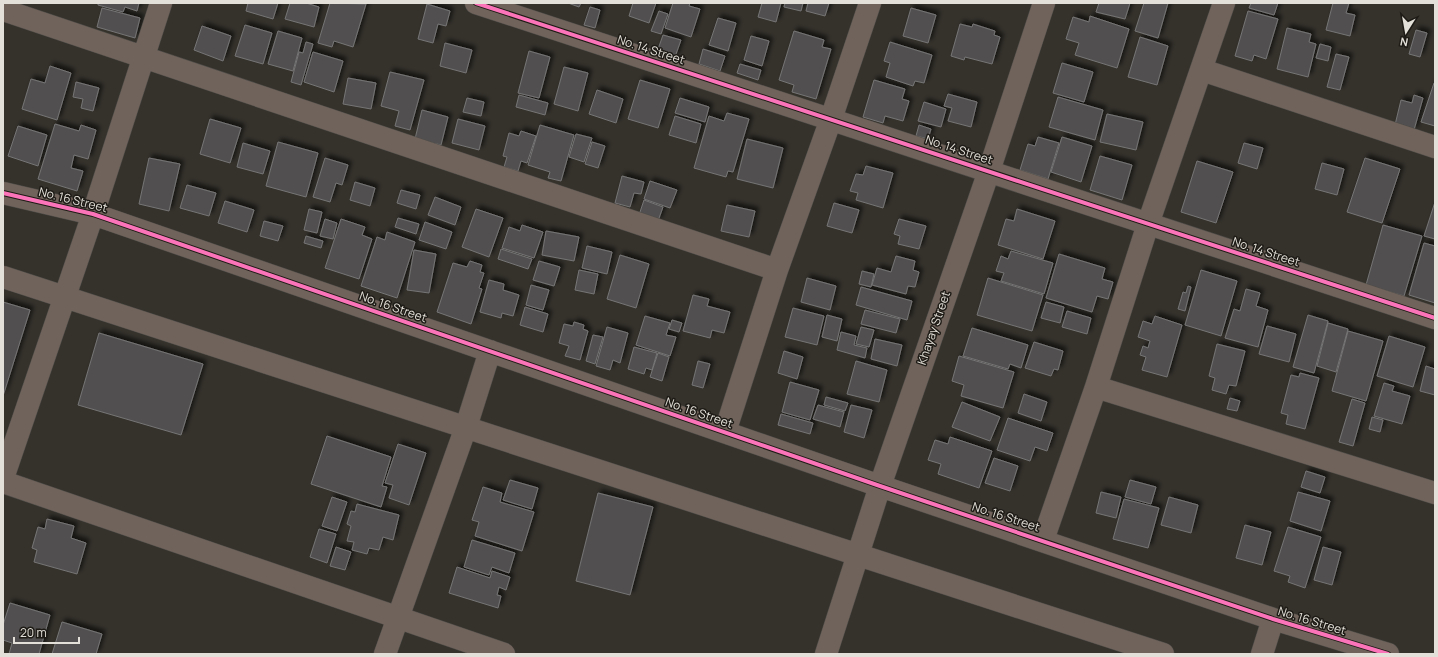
<svg xmlns="http://www.w3.org/2000/svg" width="1438" height="657" viewBox="0 0 1438 657" font-family="Manrope,sans-serif">
<style>
.building{fill:#515050;stroke:#767575;filter:url(#shadow)}
.lines{fill:none;stroke-linecap:round;stroke-linejoin:round}
.minor-casing{stroke:#504d49;stroke-width:23}
.minor{stroke:#70635b;stroke-width:22}
.cycleway-casing{stroke:#1e1b16;stroke-width:6}
.cycleway{stroke:#fb73b8;stroke-width:4}
.labels{text-anchor:middle;stroke-width:3;stroke-linejoin:round;paint-order:stroke}
.street-label{font-size:12px;fill:#e3e0d9;stroke:#1e1b16}
</style>
<defs>
<filter id="shadow"><feDropShadow dx="3.5" dy="-3.5" stdDeviation="2" flood-color="#0009"/></filter>
</defs>
<rect width="100%" height="100%" fill="#35322c"/>
<path class="building" d="M98,3h41l-2,8 -12,-4 -2,5 -25,-7z
M248,3h30l-5,16 -27,-8z
M290,3h16l13,4 -5,20 -29,-8z
M330,3l36,1 -13,43 -19,-6 -2,6 -14,-4z
M568,3h13l-2,4z
M633,3h23l-7,20 -20,-7z
M673,3h17l-1,3 11,3 -9,28 -26,-9z
M762,3h19l-5,19 -18,-5z
M785,3h18l-2,8 -17,-4z
M808,3h21l-4,13 -19,-5z
M1099,3h31l-5,16 -29,-7z
M1144,3h24l-10,35 -23,-7z
M1251,3h27l-4,12 -25,-7z
M1333,3h16l-3,10 9,2 -5,21 -24,-6z
M427,4l23,7 -4,15 -8,-2 -5,19 -15,-4z
M590,7l10,3 -5,18 -11,-3z
M102,8l38,10 -5,20 -38,-11z
M911,8l25,7 -8,28 -25,-7z
M659,11l9,3 -7,20 -10,-3z
M1248,11l30,8 -12,40 -12,-4 -2,6 -17,-5z
M1090,16l39,13 -12,39 -42,-13 4,-12 -13,-4 7,-22 16,5z
M718,18l18,5 -8,28 -19,-6z
M960,24l12,3 1,-3 22,7 -1,4 6,2 -8,27 -27,-7 -1,3 -13,-4z
M245,25l27,8 -9,31 -28,-8z
M202,26l29,10 -8,25 -29,-11z
M1287,28l24,6 -2,8 7,2 -8,33 -31,-8z
M1416,30l11,3 -7,24 -11,-3z
M278,31l24,7 -9,33 -25,-7z
M794,31l30,9 -2,7 9,2 -15,50 -24,-7 2,-7 -15,-5z
M663,35l18,5 -6,17 -18,-5z
M751,36l18,5 -7,25 -18,-6z
M1140,37l28,9 -11,39 -29,-8z
M306,42l7,2 -12,41 -10,-3 8,-30 4,1z
M890,42l42,13 -8,28 -9,-2 -2,5 -27,-9 4,-14 -6,-2z
M445,43l27,7 -6,23 -26,-7z
M1320,44l11,3 -3,14 -12,-3z
M703,49l22,7 -5,15 -21,-7z
M529,51l21,6 -11,41 -21,-5z
M313,52l30,9 -9,31 -30,-10z
M1336,54l13,3 -9,33 -13,-3z
M1062,63l31,9 -9,30 -31,-9z
M740,64l21,6 -3,10 -21,-7z
M50,66l21,7 -14,47 -35,-11 9,-30 14,4z
M564,67l24,6 -10,38 -24,-7z
M390,72l34,8 -14,50 -15,-4 4,-15 -18,-5z
M348,78l28,5 -5,26 -28,-5z
M640,80l30,9 -12,39 -30,-9z
M874,80l31,9 -3,10 7,2 -6,20 -18,-5 -2,7 -20,-6z
M76,82l23,6 -6,23 -12,-3 2,-9 -10,-2z
M1434,83h1v43l-14,-4z
M597,90l26,9 -7,24 -27,-9z
M948,94l29,8 -6,25 -23,-6 4,-13 -8,-2z
M519,95l29,8 -3,12 -29,-8z
M1414,95l9,3 -9,32 -19,-5 6,-25 11,3z
M1058,97l45,13 -8,30 -46,-13z
M467,98l17,4 -3,14 -18,-4z
M680,98l29,9 -4,15 -30,-9z
M924,102l22,7 -5,18 -23,-6z
M422,110l26,7 -7,28 -26,-6z
M727,113l22,6 -16,53 -5,-1 -2,6 -32,-9 15,-52 15,5z
M1107,114l36,8 -7,28 -36,-8z
M675,116l26,8 -5,19 -27,-8z
M210,119l31,9 -11,35 -30,-9z
M458,119l27,7 -6,24 -27,-7z
M55,124l24,7 2,-6 15,5 -8,29 -14,-4 -3,13 12,3 -6,20 -39,-12z
M540,125l34,10 -13,46 -13,-3 2,-6 -22,-7z
M919,125l12,4 -3,10 -12,-3z
M18,126l29,9 -9,31 -30,-10z
M521,131l15,5 -9,27 -6,-2 -3,10 -14,-4 3,-10 -4,-1 6,-23 10,3z
M576,134l16,4 -8,24 -15,-5z
M1038,137l21,6 -11,36 -28,-9 8,-26 7,2z
M1062,137l30,9 -11,36 -30,-10z
M747,139l36,9 -10,40 -36,-9z
M278,142l40,11 -12,44 -40,-11z
M592,142l13,4 -7,22 -13,-4z
M243,143l27,8 -7,23 -26,-7z
M1244,143l19,5 -6,21 -19,-6z
M1100,156l32,9 -10,35 -32,-10z
M149,158l31,6 -11,47 -30,-7z
M325,158l23,7 -6,20 -6,-2 -6,19 -17,-5z
M1365,158l35,11 -18,54 -35,-11z
M1197,161l36,11 -17,51 -35,-11z
M1322,163l22,6 -7,26 -22,-6z
M866,166l27,7 -10,35 -27,-8 2,-7 -8,-2 6,-17 7,1z
M622,176l22,6 -3,12 -7,-1 -4,14 -15,-4z
M650,181l27,9 -7,18 -26,-9z
M355,182l20,6 -5,18 -20,-6z
M187,185l29,8 -7,23 -29,-8z
M401,190l19,5 -4,14 -19,-6z
M435,197l26,10 -6,18 -27,-10z
M644,200l19,7 -5,14 -19,-6z
M225,201l29,9 -7,22 -29,-9z
M1435,202v37l-11,-3z
M834,203l25,7 -7,23 -25,-7z
M727,205l28,6 -6,26 -28,-6z
M309,209l13,3 -5,21 -13,-3z
M476,209l27,9 -14,39 -27,-10z
M1017,209l38,12 -12,38 -45,-14 8,-26 8,2z
M398,218l21,6 -3,10 -21,-7z
M325,219l12,4 -4,16 -13,-3z
M341,219l24,8 -3,8 10,4 -13,40 -34,-11z
M899,219l27,7 -7,23 -21,-5 2,-8 -6,-2z
M264,221l19,5 -5,15 -18,-5z
M425,222l27,10 -6,17 -27,-9z
M522,225l21,7 -9,26 -32,-10 7,-21 11,4z
M1383,225l39,11 -18,60 -38,-11z
M546,231l33,6 -5,24 -32,-6z
M387,232l28,10 -18,56 -36,-12 16,-49 8,3z
M306,236l17,5 -2,7 -17,-5z
M1424,243l11,3v57l-26,-8z
M587,246l25,6 -5,22 -25,-6z
M501,249l31,10 -4,10 -30,-10z
M414,250l22,4 -7,39 -22,-3z
M1011,251l42,12 -9,31 -43,-13 3,-8 -8,-2 5,-15 7,3z
M1059,254l46,14 -3,11 11,3 -5,17 -11,-3 -5,16 -46,-14z
M620,255l29,9 -13,44 -29,-9z
M896,256l19,5 -2,9 6,2 -4,15 -7,-1 -2,8 -34,-9 5,-17 14,4z
M470,261l12,4 -2,7 4,1 -5,15 3,1 -11,35 -34,-12 16,-49 14,4z
M539,261l21,6 -6,19 -21,-6z
M579,270l19,4 -4,20 -19,-4z
M1201,270l36,11 -16,55 -36,-11z
M862,271l12,3 -3,13 -12,-3z
M807,278l29,8 -6,24 -29,-8z
M988,278l55,17 -11,36 -55,-16z
M489,280l15,4 -1,6 16,5 -6,21 -11,-3 -1,5 -21,-6z
M531,285l18,5 -6,20 -17,-5z
M1188,286l3,1 -6,24 -7,-2 5,-17 3,1z
M861,287l51,14 -5,19 -51,-15z
M1246,289l14,4 -4,13 12,4 -10,37 -33,-9 9,-29 6,2z
M693,295l16,4 -2,7 23,6 -6,21 -12,-3 -2,8 -27,-7z
M3,302l27,8 -27,86z
M1046,302l18,5 -4,16 -19,-5z
M525,307l23,7 -5,18 -23,-7z
M793,308l31,8 -7,29 -32,-8z
M865,310l35,9 -4,14 -35,-9z
M1067,311l24,7 -4,16 -25,-7z
M827,315l15,4 -5,22 -15,-4z
M1308,315l20,6 -14,52 -21,-6z
M645,316l25,7 -4,12 10,2 -6,19 -34,-11z
M1155,316l27,9 -15,52 -25,-7 4,-13 -6,-2 3,-9 5,2 2,-7 -12,-4 5,-16 9,3z
M672,320l10,3 -3,9 -10,-3z
M574,322l10,3 -1,4 5,2 -8,29 -15,-4 4,-10 -10,-3 5,-19 9,2z
M1328,323l20,6 -12,43 -19,-6z
M1267,326l29,8 -7,28 -30,-8z
M607,327l21,6 -8,30 -7,-3 -3,10 -14,-4z
M861,327l13,3 -5,17 -13,-3z
M972,328l56,17 -7,23 -11,-4 -2,5 -45,-13z
M1348,331l35,10 -17,60 -34,-10z
M841,332l15,4 -2,9 13,3 -2,10 -28,-8z
M99,333l104,31 -22,71 -103,-30z
M593,335l10,2 -8,27 -9,-3z
M1389,336l36,11 -12,40 -36,-11z
M875,339l27,6 -5,21 -26,-7z
M1034,342l29,9 -5,19 -4,-1 -3,7 -26,-8z
M1217,344l28,7 -9,35 -7,-1 -3,9 -14,-4 3,-12 -6,-2z
M634,347l23,6 -5,17 -6,-2 -2,6 -16,-5z
M784,351l19,6 -6,22 -19,-6z
M658,353l11,4 -7,24 -12,-4z
M959,356l55,16 -11,36 -42,-12 3,-11 -12,-4z
M698,361l12,3 -7,24 -11,-3z
M856,361l31,9 -8,32 -32,-8z
M1426,366l9,3v26l-15,-4z
M1300,373l19,5 -14,51 -19,-5 2,-9 -7,-2 10,-38 8,2z
M790,382l29,8 -9,30 -28,-8z
M1384,383l10,3 -2,5 18,5 -8,28 -28,-8z
M1024,394l23,8 -6,19 -23,-8z
M826,397l22,6 -3,8 -21,-6z
M1230,398l10,3 -3,10 -10,-2z
M1352,399l13,4 -12,43 -14,-4z
M962,402l38,15 -10,24 -38,-14z
M818,405l26,7 -4,15 -27,-8z
M851,405l21,5 -8,28 -20,-6z
M781,414l32,9 -3,11 -32,-9z
M1372,417l11,3 -3,12 -11,-3z
M1008,418l45,15 -6,18 -12,-4 -5,14 -33,-11z
M327,436l64,21 -9,29 5,1 -6,20 -70,-23z
M950,437l42,14 -13,37 -41,-14 3,-10 -13,-4 7,-20 13,4z
M398,444l28,9 -17,52 -20,-7 4,-13 -8,-2z
M994,458l24,8 -8,25 -25,-8z
M1306,471l19,6 -5,16 -19,-6z
M510,480l28,8 -6,21 -29,-9z
M1130,480l26,7 -5,17 -26,-7z
M483,487l19,6 -2,9 34,10 -12,39 -47,-15 4,-14 -7,-2z
M1101,492l20,5 -5,21 -20,-5z
M1298,492l32,9 -9,30 -31,-10z
M598,493l55,14 -23,88 -54,-14z
M332,497l15,5 -10,29 -15,-5z
M1169,497l29,8 -7,28 -30,-8z
M1124,499l35,9 -11,40 -35,-9z
M357,504l42,11 -6,25 -10,-3 -4,13 -10,-2 -2,6 -15,-4 2,-8 -7,-1 4,-15 -4,-2 4,-13 4,1z
M47,519l27,7 -3,12 15,5 -9,31 -43,-12 3,-12 -5,-2 6,-21 7,2z
M1245,525l26,7 -9,33 -26,-7z
M1288,527l33,10 -16,51 -17,-6 2,-6 -16,-5z
M319,529l17,5 -9,29 -17,-6z
M472,540l43,13 -6,20 -17,-6 -3,8 -25,-8z
M336,547l15,5 -6,18 -15,-4z
M1323,547l18,5 -9,33 -18,-5z
M457,567l33,11 2,-7 18,6 -4,13 -7,-3 -2,8 4,1 -3,12 -49,-15z
M10,603l40,12 -11,39h-30l3,-11 -9,-3v-15z
M62,622l40,12 -6,20h-44z"/>
<g class="lines">
<defs>
<path id="minor" d="M476,3l959,315
M3,10l774,260
M1202,70l233,77
M3,193l90,21 787,272 393,133 115,35
M3,277l1160,377
M1096,387l339,106
M725,432l52,-162 54,-151 39,-116
M3,478l90,-264 68,-211
M3,482l501,172
M1043,540l53,-153 52,-163 76,-221
M385,654l81,-227 24,-76
M826,654l54,-168 109,-315 55,-168
M1262,654l11,-35"/>
</defs>
<use href="#minor" class="minor-casing"/>
<use href="#minor" class="minor"/>
<defs>
<path id="cycleway" d="M476,3l959,315
M3,193l90,21 787,272 393,133 115,35"/>
</defs>
<use href="#cycleway" class="cycleway-casing"/>
<use href="#cycleway" class="cycleway"/>
</g>
<g class="labels">
<g class="street-label">
<text transform="translate(651 50) rotate(18)" y="4">No. 14 Street</text>
<text transform="translate(959 150) rotate(18)" y="4">No. 14 Street</text>
<text transform="translate(73 200) rotate(14)" y="4">No. 16 Street</text>
<text transform="translate(1266 252) rotate(18)" y="4">No. 14 Street</text>
<text transform="translate(393 307) rotate(19)" y="4">No. 16 Street</text>
<text transform="translate(934 328) rotate(-71)" y="4">Khayay Street</text>
<text transform="translate(699 413) rotate(19)" y="4">No. 16 Street</text>
<text transform="translate(1006 517) rotate(18)" y="4">No. 16 Street</text>
<text transform="translate(1312 621) rotate(17)" y="4">No. 16 Street</text>
</g>
</g>
<rect width="1438" height="657" fill="none" stroke="#e3e0d9" stroke-width="8"/>
<g transform="translate(1406 32) rotate(191)" stroke="#1e1b16" stroke-width="3" paint-order="stroke">
<path d="M0-3L7 15L0 10L-7 15Z" fill="#e3e0d9"/>
<text y="-6" font-size="11" font-weight="bold" text-anchor="middle" fill="#e3e0d9">N</text>
</g>
<path d="M14 637v6h65v-6" fill="none" stroke="#e3e0d9" stroke-width="2"/>
<text x="20" y="637" font-size="12" fill="#e3e0d9" stroke="#1e1b16" stroke-width="3" paint-order="stroke">20 m</text>
</svg>
